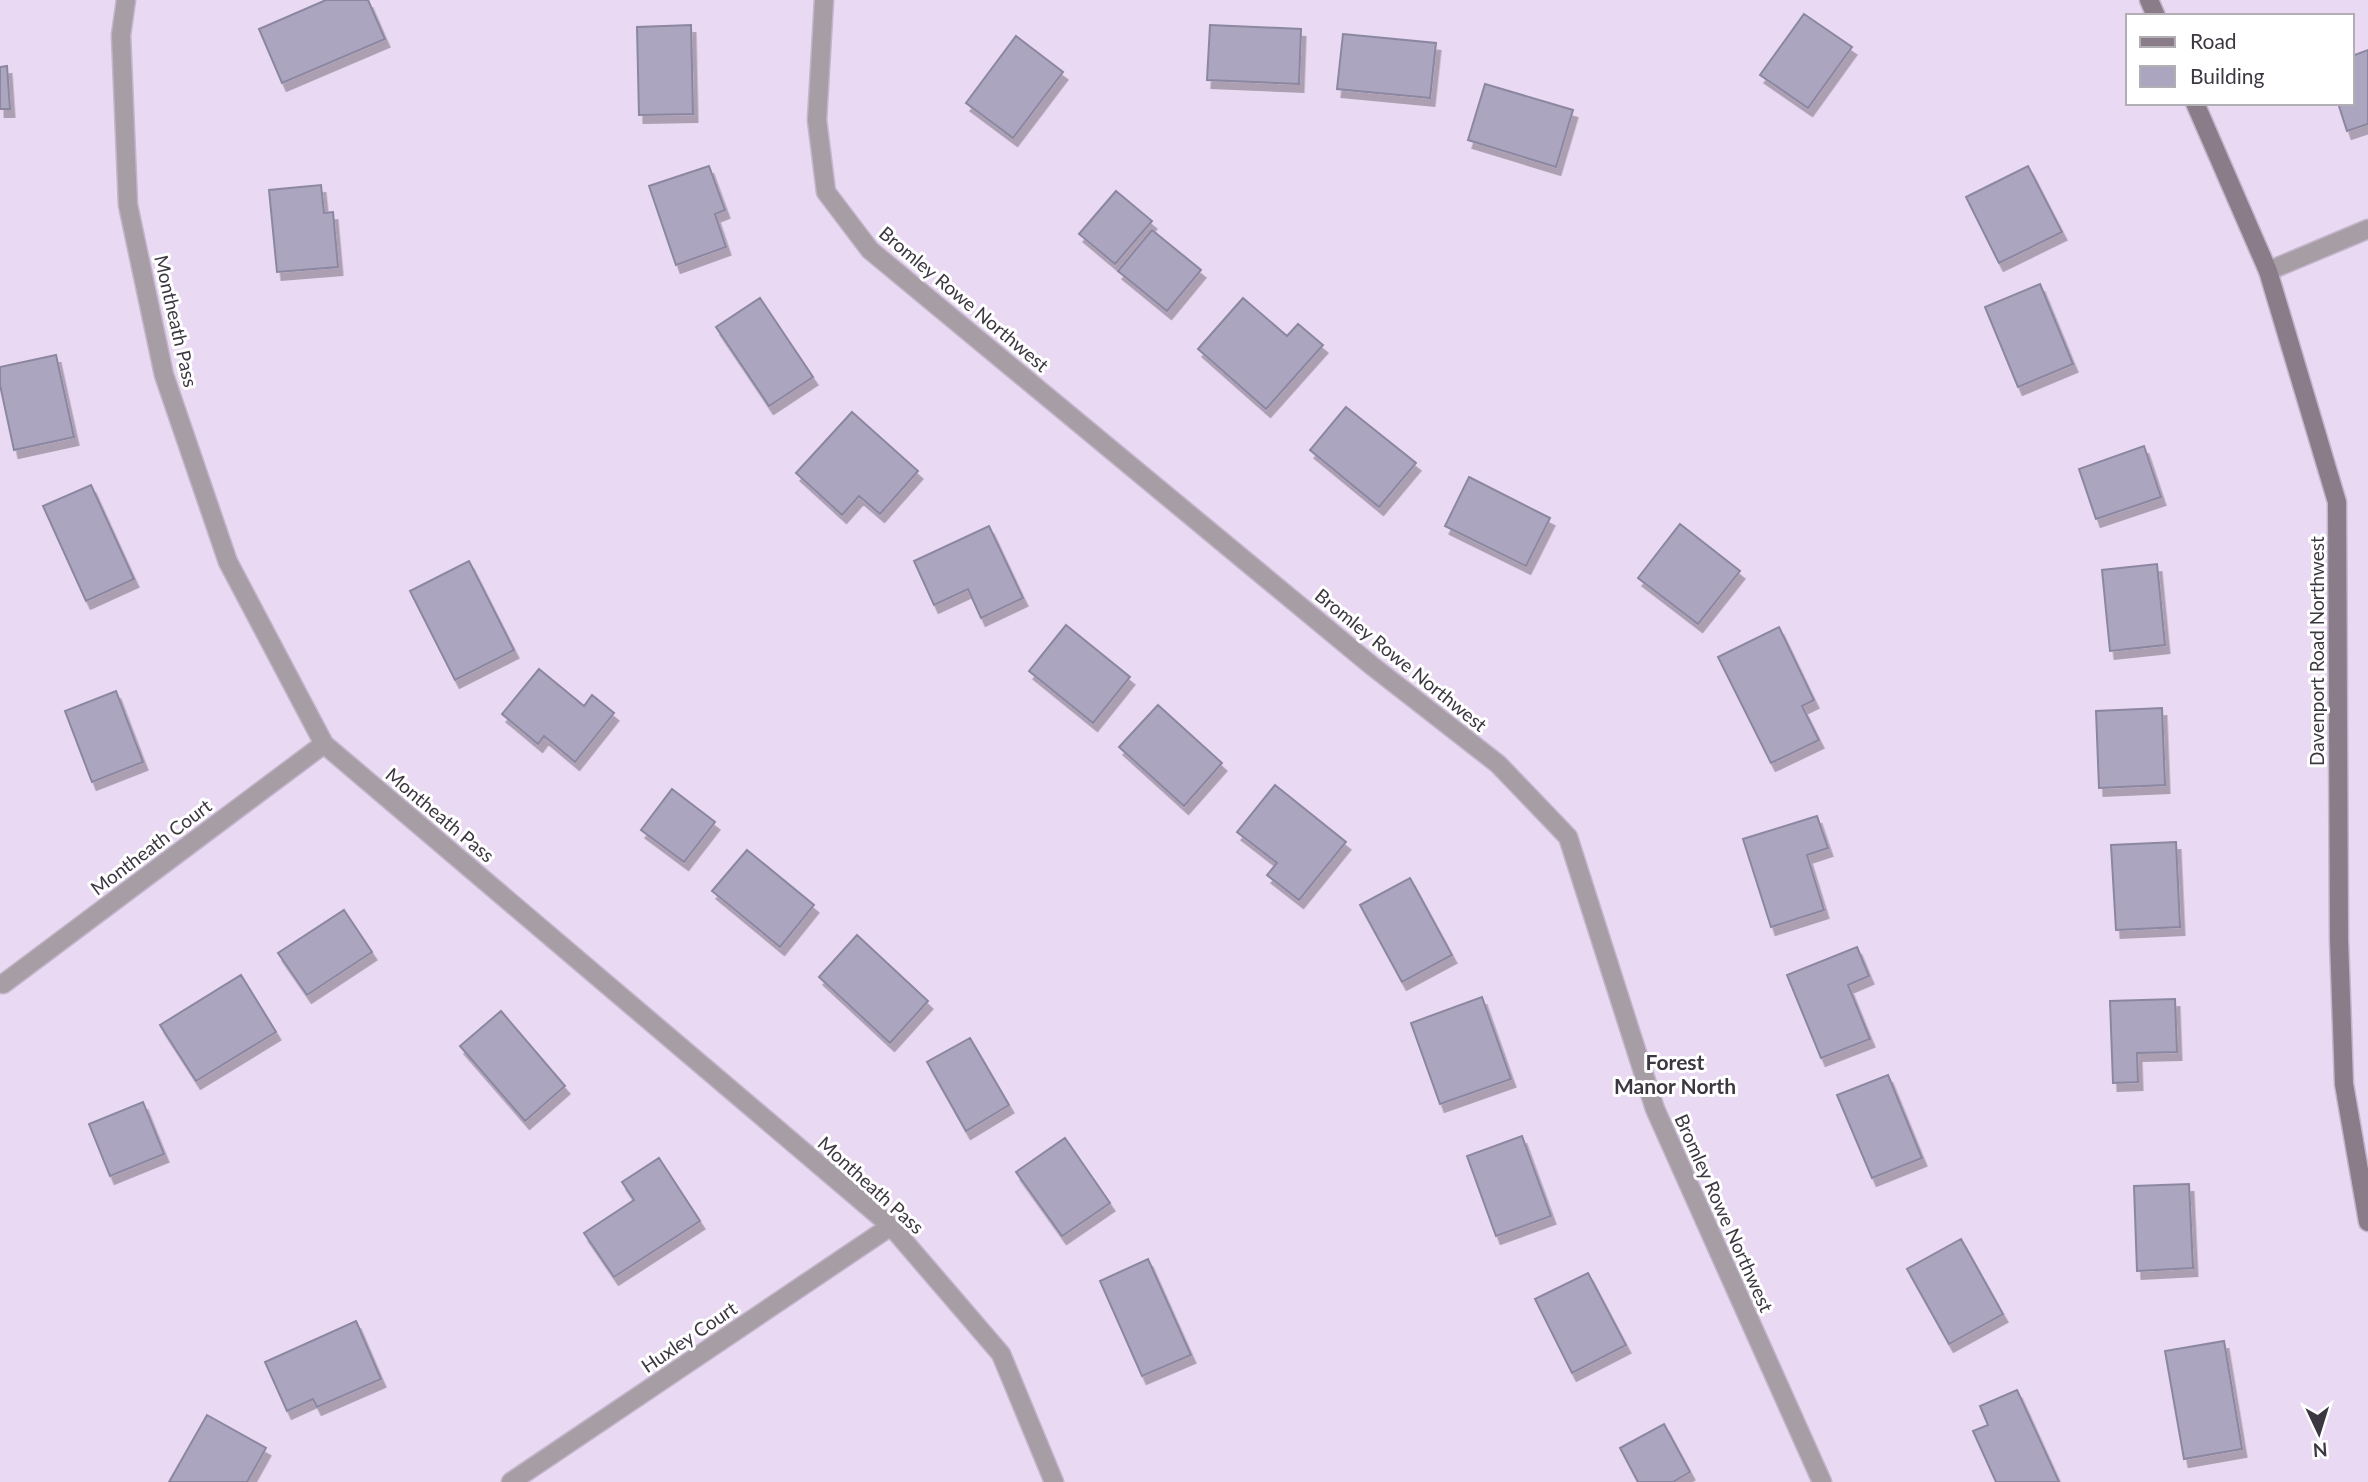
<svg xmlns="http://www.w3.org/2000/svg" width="2368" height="1482" viewBox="0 0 2368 1482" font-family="Lato,sans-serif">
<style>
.building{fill:#aba5c0;stroke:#8c87a1;stroke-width:2;filter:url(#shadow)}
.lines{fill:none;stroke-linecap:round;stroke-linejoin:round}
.street-casing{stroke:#c3b5cb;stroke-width:21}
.secondary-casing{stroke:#c3b5cb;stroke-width:21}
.street{stroke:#a79da5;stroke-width:18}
.secondary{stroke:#8b7c89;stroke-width:18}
.labels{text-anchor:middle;stroke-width:6;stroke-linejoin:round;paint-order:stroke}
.street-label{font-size:19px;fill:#3d3741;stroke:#fff}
.neighbourhood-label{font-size:21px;font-weight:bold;fill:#3d3741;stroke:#fff}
</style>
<defs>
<filter id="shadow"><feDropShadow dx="4.5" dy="8" stdDeviation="0" flood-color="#0004"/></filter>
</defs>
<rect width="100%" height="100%" fill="#e9d9f2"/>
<path class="building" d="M326,0h42l17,39 -103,44 -23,-54z
M1804,14l48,33 -44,61 -48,-33z
M691,25l2,89 -54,1 -2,-88z
M1210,25l91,4 -2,55 -92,-4z
M1343,34l93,9 -6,55 -93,-9z
M1016,36l47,36 -50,66 -47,-35z
M2368,50v74l-21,7 -9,-28h14v-47z
M7,66l3,43h-10v-42z
M1485,84l88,26 -17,57 -88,-27z
M709,166l16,44 -10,4 11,33 -50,18 -27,-79z
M2028,166l34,66 -63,31 -33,-66z
M321,185l3,28 9,-1 5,55 -61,5 -8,-82z
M1116,191l36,30 -37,43 -36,-30z
M1152,230l49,40 -34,41 -49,-40z
M2040,284l33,80 -55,23 -33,-80z
M760,298l53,79 -44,29 -53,-79z
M1243,298l44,38 11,-12 25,21 -57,64 -68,-60z
M56,355l18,82 -60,13 -14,-65v-18z
M1346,407l70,56 -37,44 -69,-57z
M852,412l66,59 -38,43 -21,-18 -17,19 -46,-42z
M2144,446l17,51 -65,22 -17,-50z
M1469,477l81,41 -24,48 -81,-40z
M91,485l43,94 -48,22 -43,-95z
M1680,524l60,47 -42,53 -60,-46z
M989,526l34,72 -42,20 -13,-29 -34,16 -20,-44z
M469,561l45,89 -59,30 -45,-89z
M2157,564l8,81 -55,6 -8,-81z
M1066,625l64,52 -37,46 -64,-52z
M1779,627l35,73 -12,6 17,34 -48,23 -53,-106z
M539,669l45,37 8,-11 22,18 -39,49 -31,-26 -6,8 -36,-30z
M116,691l27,71 -51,20 -27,-71z
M1158,705l64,58 -38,43 -65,-59z
M2162,708l3,77 -66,3 -3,-77z
M1275,785l71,57 -47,58 -32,-25 10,-12 -40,-31z
M672,789l43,33 -31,40 -43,-32z
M1817,816l11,32 -21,7 17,55 -53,17 -28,-88z
M2176,842l4,85 -64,3 -5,-85z
M747,850l67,55 -34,42 -68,-56z
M1410,878l42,77 -50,27 -42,-77z
M344,910l28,42 -65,43 -29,-42z
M857,935l71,66 -38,42 -71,-66z
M1857,947l12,29 -21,9 22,54 -49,19 -34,-83z
M241,975l35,57 -80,49 -36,-56z
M1482,997l29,82 -71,25 -29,-81z
M2175,999l2,53 -40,1 1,29 -25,1 -3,-82z
M501,1011l64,75 -40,35 -65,-75z
M970,1038l39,67 -43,26 -39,-69z
M1888,1075l34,83 -50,20 -35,-83z
M143,1102l21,52 -54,22 -21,-52z
M1522,1136l29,80 -55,20 -29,-80z
M1065,1138l45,65 -48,33 -46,-64z
M659,1158l41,63 -86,56 -30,-44 50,-33 -12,-18z
M2189,1184l4,84 -56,3 -3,-85z
M1961,1239l42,75 -54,30 -42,-75z
M1148,1259l43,96 -49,21 -42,-95z
M1588,1273l38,72 -54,28 -37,-74z
M356,1321l25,58 -64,28 -4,-8 -26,12 -22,-49z
M2224,1341l18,108 -58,10 -19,-108z
M2017,1390l42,92h-63l-23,-51 15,-6 -8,-19z
M207,1415l59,33 -19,34h-78z
M1664,1424l26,48 -17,10h-35l-18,-34z"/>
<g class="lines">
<defs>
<path id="street" d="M126,0l-5,35 7,170 36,170 64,187 96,182 567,482 110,128 53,128
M824,0l-7,120 9,72 44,58 501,415 127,99 70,73 87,272 167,373
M2268,271l100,-42
M3,984l321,-240
M511,1482l380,-256"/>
<path id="secondary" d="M2149,0l7,16
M2195,103l73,168 69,231 2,438 5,144 24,138"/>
</defs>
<use href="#street" class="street-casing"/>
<use href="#secondary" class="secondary-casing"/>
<use href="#street" class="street"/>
<use href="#secondary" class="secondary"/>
</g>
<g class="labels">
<g class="street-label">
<text transform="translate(964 299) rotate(40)" y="7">Bromley Rowe Northwest</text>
<text transform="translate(176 321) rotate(77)" y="7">Montheath Pass</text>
<text transform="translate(2317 651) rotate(-90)" y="7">Davenport Road Northwest</text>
<text transform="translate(1401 660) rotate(39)" y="7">Bromley Rowe Northwest</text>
<text transform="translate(440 815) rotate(40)" y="7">Montheath Pass</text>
<text transform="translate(151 847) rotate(-37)" y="7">Montheath Court</text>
<text transform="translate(871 1185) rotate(42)" y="7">Montheath Pass</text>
<text transform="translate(1724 1213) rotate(66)" y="7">Bromley Rowe Northwest</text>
<text transform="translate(689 1337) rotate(-34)" y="7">Huxley Court</text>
</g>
<g class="neighbourhood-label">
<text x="1675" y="1070">Forest<tspan x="1675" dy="24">Manor North</tspan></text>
</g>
</g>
<rect x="2126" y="14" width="228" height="91" fill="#ffffff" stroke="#b1afb3" stroke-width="2"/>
<rect x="2140" y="37" width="35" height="10" fill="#8b7c89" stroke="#b1afb3" stroke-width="2"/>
<text x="2190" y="49" font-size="21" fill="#3d3741">Road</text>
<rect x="2140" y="66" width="35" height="21" fill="#aba5c0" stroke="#b1afb3" stroke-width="2"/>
<text x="2190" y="84" font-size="21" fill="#3d3741">Building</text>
<g transform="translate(2319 1433) rotate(176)" stroke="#ffffff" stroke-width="5" paint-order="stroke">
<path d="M0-5L12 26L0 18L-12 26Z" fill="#3d3741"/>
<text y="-10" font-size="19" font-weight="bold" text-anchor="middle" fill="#3d3741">N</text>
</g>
</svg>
